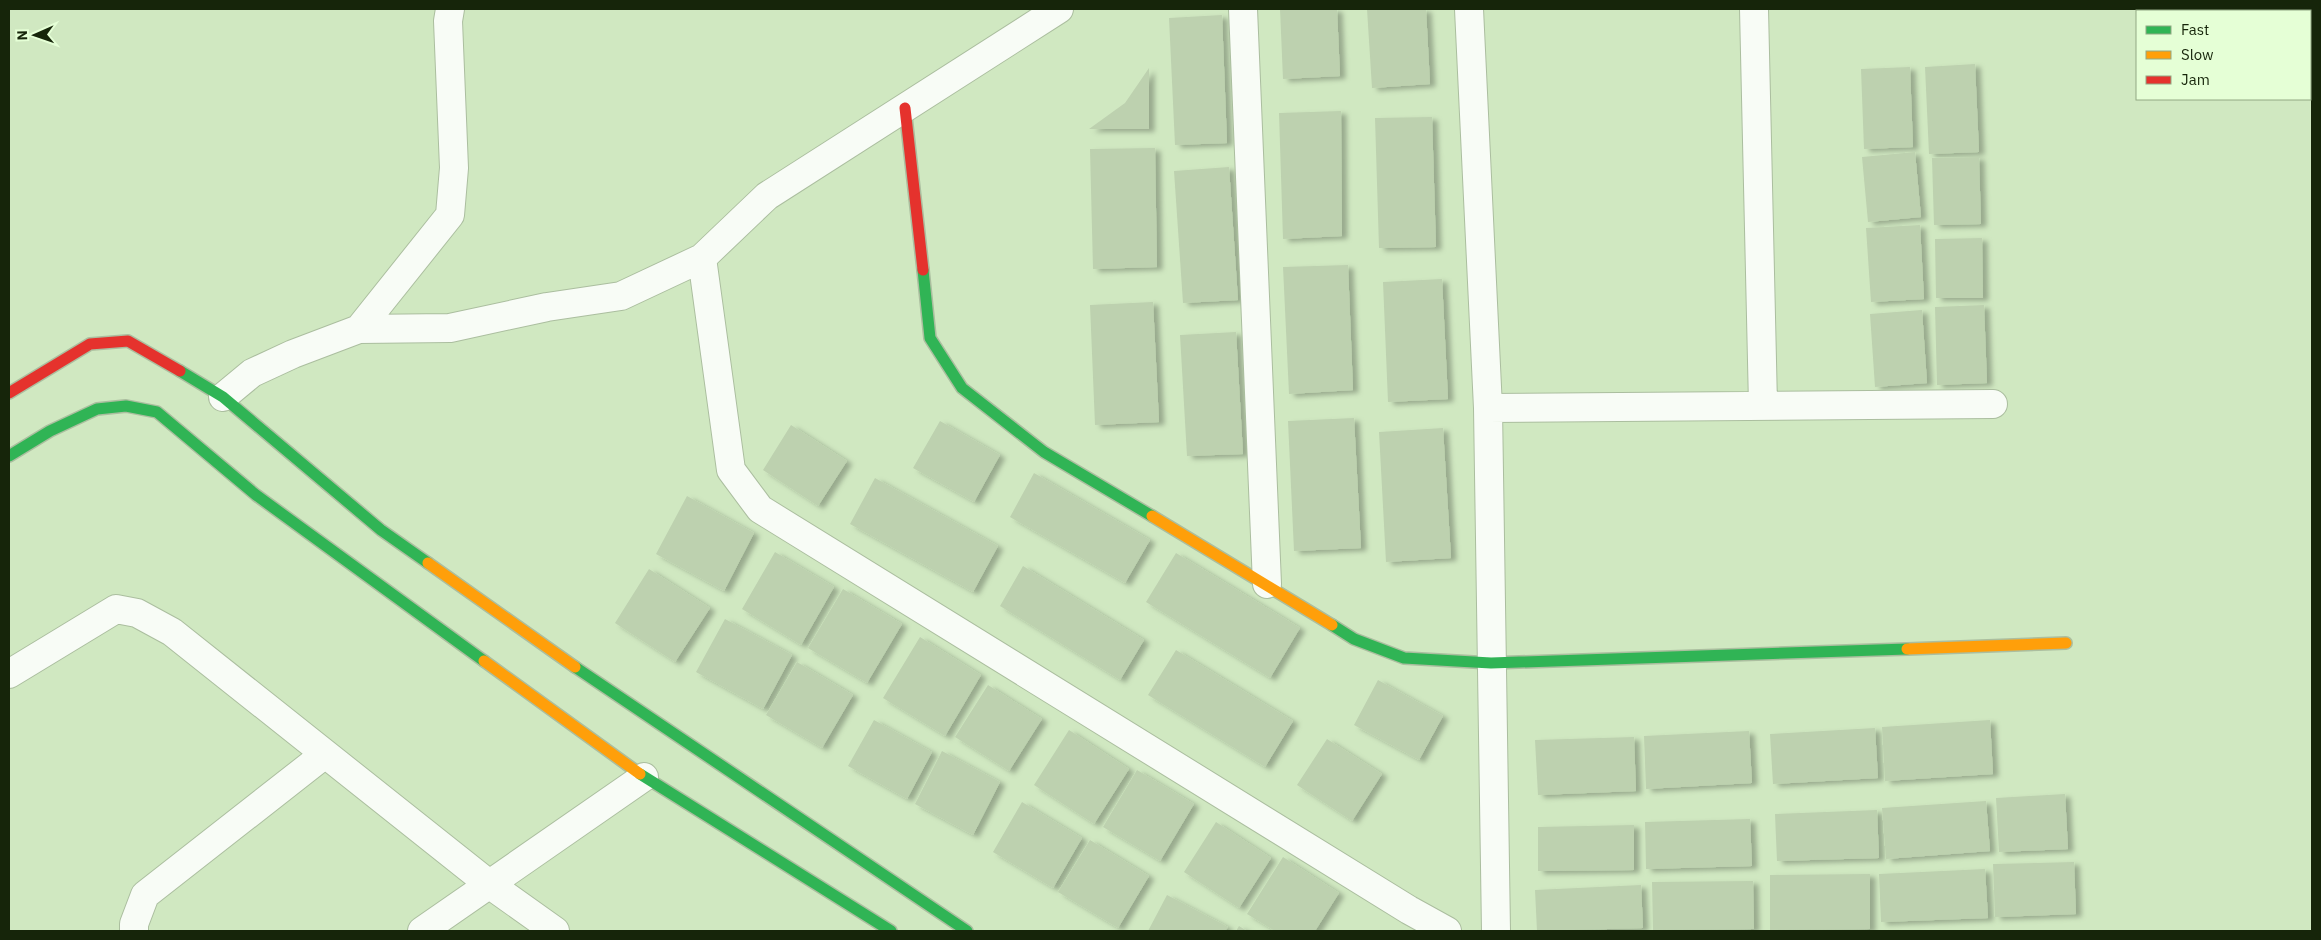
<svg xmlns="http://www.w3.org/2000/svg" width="2321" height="940" viewBox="0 0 2321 940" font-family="'IBM Plex Sans',sans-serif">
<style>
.building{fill:#bdd1af;filter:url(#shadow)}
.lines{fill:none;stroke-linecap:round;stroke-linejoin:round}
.street-casing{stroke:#abbe9f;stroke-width:30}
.fast-casing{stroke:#abbe9f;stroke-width:14}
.slow-casing{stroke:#abbe9f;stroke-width:14}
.jam-casing{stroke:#abbe9f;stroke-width:14}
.street{stroke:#f8fcf6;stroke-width:28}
.fast{stroke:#30b455;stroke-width:11}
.slow{stroke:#ff9f0a;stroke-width:11}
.jam{stroke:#e5322d;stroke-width:11}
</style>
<defs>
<filter id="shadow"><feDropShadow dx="5.5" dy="3" stdDeviation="2.5" flood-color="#0004"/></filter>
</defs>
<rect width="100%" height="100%" fill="#d0e8c1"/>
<path class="building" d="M1280,9h57l3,67 -57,3z
M1367,9h59l4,75 -58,4z
M1222,15l5,128 -52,2 -6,-127z
M1975,64l4,88 -50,2 -4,-87z
M1910,67l3,80 -49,2 -3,-80z
M1149,68v61h-60l36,-26z
M1341,111l1,125 -59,3 -4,-126z
M1432,117l4,130 -57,1 -4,-130z
M1155,148l2,119 -64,2 -3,-120z
M1915,152l6,65 -53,5 -6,-65z
M1979,157l2,67 -47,1 -2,-67z
M1229,167l9,133 -55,3 -9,-132z
M1920,225l4,74 -53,3 -5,-74z
M1982,238l1,60h-47l-1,-59z
M1348,265l5,125 -64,4 -6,-127z
M1442,279l6,120 -60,3 -5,-120z
M1153,302l6,120 -64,3 -5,-120z
M1984,305l3,78 -50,2 -2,-78z
M1922,310l5,73 -52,4 -5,-73z
M1236,332l7,122 -56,2 -7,-121z
M1354,418l7,130 -67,3 -6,-130z
M940,421l60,34 -26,47 -61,-34z
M791,425l56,36 -29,45 -55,-36z
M1443,428l8,130 -65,4 -7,-130z
M1034,473l116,67 -25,43 -115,-66z
M875,478l123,68 -25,46 -123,-68z
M687,496l67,37 -30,58 -68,-37z
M775,552l59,35 -33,58 -59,-36z
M1176,553l124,75 -30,50 -124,-76z
M1023,566l121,74 -24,40 -120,-74z
M649,569l61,39 -35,54 -60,-39z
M843,589l59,35 -35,59 -59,-35z
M725,619l67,36 -29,54 -67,-37z
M920,637l61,38 -36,61 -62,-38z
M1176,650l117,71 -28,46 -117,-72z
M797,662l56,33 -31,53 -56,-33z
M1378,680l65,36 -24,44 -65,-35z
M988,685l54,34 -33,52 -54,-34z
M874,720l58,32 -25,47 -59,-33z
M1990,720l3,54 -108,7 -3,-54z
M1875,728l3,50 -105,6 -3,-50z
M1069,730l60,39 -35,55 -60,-39z
M1749,731l3,52 -106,6 -2,-53z
M1634,737l2,54 -98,4 -3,-55z
M1327,739l55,35 -30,47 -55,-36z
M942,751l58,31 -27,53 -58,-31z
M1137,770l57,34 -34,57 -57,-34z
M2065,794l3,55 -69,3 -3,-54z
M1986,801l4,50 -104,8 -4,-51z
M1022,802l60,36 -29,50 -60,-36z
M1877,810l2,48 -102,3 -2,-47z
M1750,819l2,47 -106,3 -1,-47z
M1216,822l55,36 -32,50 -55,-36z
M1634,825v45l-96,1v-44z
M1090,840l59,36 -31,52 -60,-36z
M1283,857l56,36 -24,38h-40l-28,-17z
M2074,862l2,52 -81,3 -2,-53z
M1985,869l3,49 -107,4 -2,-48z
M1870,874v55l-100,1v-55z
M1753,881l1,48 -101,1 -1,-48z
M1641,885l2,43 -106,3 -2,-41z
M1167,895l61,32 -3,4h-77z
M1239,926l8,5h-11z"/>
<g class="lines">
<defs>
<path id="street" d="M1243,9l24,575
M1469,9l19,399 8,523
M1754,9l9,396
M702,258l29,212 29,39 649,401 38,21
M359,329l91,-1 97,-21 74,-11 81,-38 65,-62 292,-187
M223,397l29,-24 41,-19 66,-25 91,-114 4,-47 -6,-147 2,-12
M1488,408l505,-4
M9,674l107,-65 21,4 35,19 317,252 66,47
M134,931v-7l11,-29 180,-141
M422,931l222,-154"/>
<path id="fast" d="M923,270l7,68 32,50 82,64 108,64
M180,371l43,26 158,133 47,33
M9,456l41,-25 47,-22 29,-3 31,6 99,83 228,166
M1332,625l22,14 50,19 87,5 416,-14
M575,667l392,264
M640,774l251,157"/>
<path id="slow" d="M1152,516l180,109
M428,563l147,104
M1907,649l159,-6
M484,661l156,113"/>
<path id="jam" d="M905,108l18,162
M9,393l81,-49 38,-3 52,30"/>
</defs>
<use href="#street" class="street-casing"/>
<use href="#fast" class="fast-casing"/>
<use href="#slow" class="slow-casing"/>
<use href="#jam" class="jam-casing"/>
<use href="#street" class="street"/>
<use href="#fast" class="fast"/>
<use href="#slow" class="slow"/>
<use href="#jam" class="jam"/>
</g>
<rect width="2321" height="940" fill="none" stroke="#16250a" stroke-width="20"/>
<rect x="2136" y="10" width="175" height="90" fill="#e5ffd6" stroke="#92a884"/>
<rect x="2146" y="26" width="25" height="8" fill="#30b455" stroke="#92a884"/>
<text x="2181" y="35" font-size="15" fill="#16250a">Fast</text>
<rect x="2146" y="51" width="25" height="8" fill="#ff9f0a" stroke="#92a884"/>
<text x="2181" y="60" font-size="15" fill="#16250a">Slow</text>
<rect x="2146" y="76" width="25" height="8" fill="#e5322d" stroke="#92a884"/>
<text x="2181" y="85" font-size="15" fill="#16250a">Jam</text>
<g transform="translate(35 35) rotate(268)" stroke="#e5ffd6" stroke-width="4" paint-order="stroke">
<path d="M0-4L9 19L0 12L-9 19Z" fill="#16250a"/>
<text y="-8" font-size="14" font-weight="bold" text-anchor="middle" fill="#16250a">N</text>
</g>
</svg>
